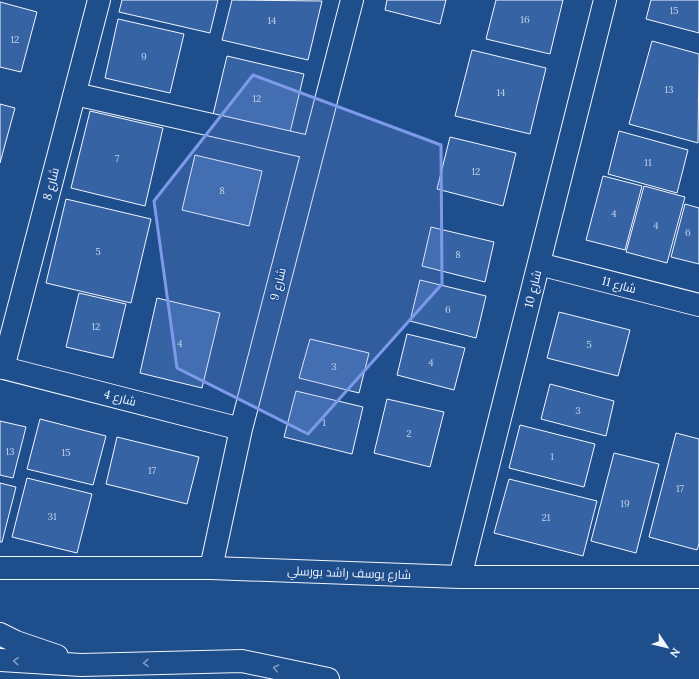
<svg xmlns="http://www.w3.org/2000/svg" width="699" height="679" viewBox="0 0 699 679" font-family="Lora,Cairo,serif">
<style>
.building{fill:#3563a3;stroke:#f2f6ff}
.lines{fill:none;stroke-linecap:round;stroke-linejoin:round}
.minor-casing{stroke:#f2f6ff;stroke-width:24}
.highway-casing{stroke:#f2f6ff;stroke-width:24}
.minor{stroke:#1f4e8c;stroke-width:22}
.highway{stroke:#1f4e8c;stroke-width:22}
.oneway{stroke:#7e9ac0}
.marked{fill:#7d9aea;fill-opacity:0.2;stroke:#7d9aea;stroke-width:3;stroke-linejoin:round}
.labels{text-anchor:middle;stroke-width:3;stroke-linejoin:round;paint-order:stroke}
.number-label{font-size:10px;fill:#c3d1e8}
.street-label{font-size:12px;fill:#f2f6ff;stroke:#1f4e8c}
</style>
<rect width="100%" height="100%" fill="#1f4e8c"/>
<path class="building" d="M122,0h96l-8,33 -91,-21z
M232,0l90,1 -14,59 -86,-20z
M387,0h59l-6,24 -55,-14z
M496,0h67l-13,54 -64,-15z
M651,0h48v33l-53,-14z
M0,2l37,10 -16,60 -21,-5z
M118,19l66,15 -14,59 -65,-15z
M652,41l47,13 -1,89 -69,-19z
M472,50l74,18 -16,66 -75,-18z
M227,56l77,18 -16,67 -77,-18z
M0,104l15,4 -15,55z
M90,111l73,17 -18,78 -74,-18z
M619,131l69,19 -11,43 -69,-19z
M450,137l66,16 -13,53 -66,-17z
M195,155l67,16 -13,55 -67,-16z
M603,176l39,10 -17,64 -39,-10z
M644,186l41,11 -18,66 -41,-11z
M66,199l85,20 -20,84 -85,-20z
M685,204l14,4v56l-28,-7z
M431,227l63,15 -9,40 -63,-16z
M420,280l66,16 -10,42 -66,-17z
M79,293l47,11 -13,54 -47,-11z
M157,298l63,15 -18,75 -62,-15z
M559,312l71,18 -12,46 -71,-18z
M407,334l58,14 -11,42 -57,-15z
M310,339l59,14 -10,40 -60,-15z
M550,384l64,17 -8,35 -65,-17z
M296,391l67,16 -11,47 -68,-17z
M387,399l57,13 -14,55 -56,-14z
M40,419l66,17 -13,49 -66,-16z
M0,421l26,6 -13,51 -13,-3z
M520,425l75,19 -11,43 -75,-19z
M676,433l23,6v105l-2,6 -48,-13z
M117,437l82,20 -12,47 -81,-20z
M614,453l45,11 -23,89 -45,-12z
M27,478l65,16 -15,59 -65,-16z
M509,479l88,22 -14,55 -89,-23z
M0,483l16,4 -14,55h-2z"/>
<g class="lines">
<defs>
<path id="minor" d="M75,94l238,54
M539,264l160,41
M0,367l241,62
M3,368l96,-368
M0,568h211l249,9h239
M211,568l30,-139 111,-429
M460,577l145,-577"/>
<path id="highway" d="M0,634l16,8 41,14
M0,660l81,5 161,-4 86,18"/>
</defs>
<use href="#minor" class="minor-casing"/>
<use href="#highway" class="highway-casing"/>
<use href="#minor" class="minor"/>
<use href="#highway" class="highway"/>
</g>
<defs><path id="oneway-chevron" d="M-2-3.5L2.5 0L-2 3.5" fill="none" stroke-width="1.6" stroke-linecap="round" stroke-linejoin="round"/></defs>
<g class="oneway">
<use href="#oneway-chevron" transform="translate(16 661) rotate(-177)"/>
<use href="#oneway-chevron" transform="translate(146 663) rotate(179)"/>
<use href="#oneway-chevron" transform="translate(276 668) rotate(-168)"/>
</g>
<path class="marked" d="M253,75l188,70 1,139 -134,150 -131,-66 -23,-167z"/>
<g class="labels">
<g class="number-label">
<text x="674" y="14">15</text>
<text x="525" y="23">16</text>
<text x="272" y="24">14</text>
<text x="15" y="43">12</text>
<text x="144" y="60">9</text>
<text x="669" y="93">13</text>
<text x="501" y="96">14</text>
<text x="257" y="102">12</text>
<text x="117" y="162">7</text>
<text x="648" y="166">11</text>
<text x="476" y="175">12</text>
<text x="222" y="194">8</text>
<text x="614" y="217">4</text>
<text x="656" y="229">4</text>
<text x="688" y="236">6</text>
<text x="98" y="255">5</text>
<text x="458" y="258">8</text>
<text x="448" y="313">6</text>
<text x="96" y="330">12</text>
<text x="180" y="347">4</text>
<text x="589" y="348">5</text>
<text x="431" y="366">4</text>
<text x="334" y="370">3</text>
<text x="578" y="414">3</text>
<text x="324" y="426">1</text>
<text x="409" y="437">2</text>
<text x="10" y="455">13</text>
<text x="66" y="456">15</text>
<text x="552" y="460">1</text>
<text x="152" y="474">17</text>
<text x="680" y="492">17</text>
<text x="625" y="507">19</text>
<text x="52" y="520">31</text>
<text x="546" y="521">21</text>
</g>
<g class="street-label">
<text transform="translate(51 184) rotate(-75)" y="4">شارع 8</text>
<text transform="translate(278 284) rotate(-76)" y="4">شارع 9</text>
<text transform="translate(619 285) rotate(15)" y="4">شارع 11</text>
<text transform="translate(533 289) rotate(-76)" y="4">شارع 10</text>
<text transform="translate(120 398) rotate(15)" y="4">شارع 4</text>
<text transform="translate(349 573) rotate(2)" y="4">شارع يوسف راشد بورسلي</text>
</g>
</g>
<g transform="translate(667 647) rotate(125)" stroke="#1f4e8c" stroke-width="3" paint-order="stroke">
<path d="M0-3L7 15L0 10L-7 15Z" fill="#f2f6ff"/>
<text y="-6" font-size="11" font-weight="bold" text-anchor="middle" fill="#f2f6ff">N</text>
</g>
</svg>
